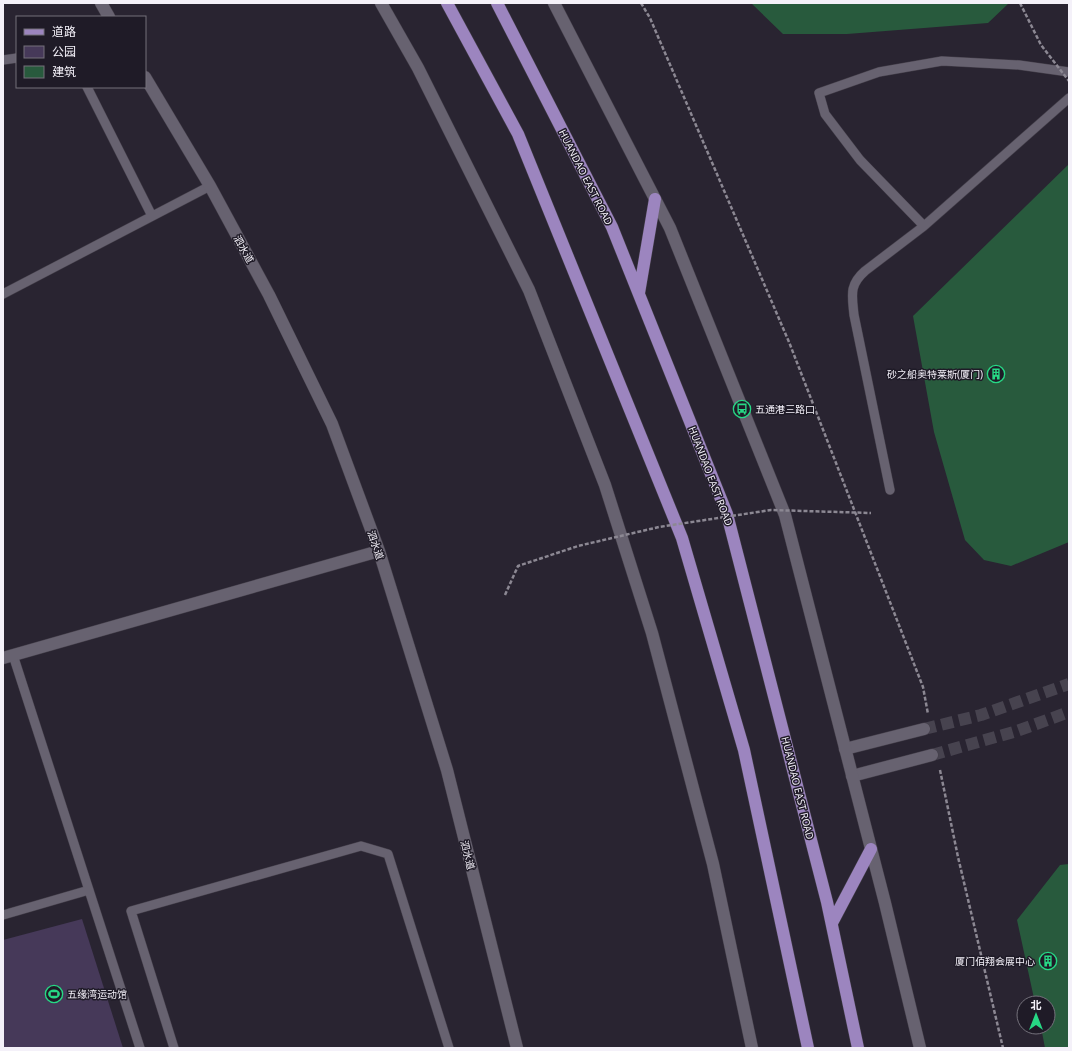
<svg xmlns="http://www.w3.org/2000/svg" width="1072" height="1051" viewBox="0 0 1072 1051" font-family="'Noto Sans','Noto Sans SC',sans-serif">
<style>
.green{fill:#463959}
.building{fill:#285a3d}
.lines{fill:none;stroke-linecap:round;stroke-linejoin:round}
.street-tunnel{stroke:#47434f;stroke-width:12;stroke-dasharray:12 6;stroke-linecap:butt}
.lane-casing{stroke:#443f4a;stroke-width:10}
.street-casing{stroke:#443f4a;stroke-width:13}
.secondary-casing{stroke:#443f4a;stroke-width:13}
.primary-casing{stroke:#443f4a;stroke-width:13}
.path{stroke:#8c8893;stroke-width:2.5;stroke-dasharray:4 2;stroke-linecap:butt}
.lane{stroke:#676270;stroke-width:9}
.street{stroke:#676270;stroke-width:12}
.secondary{stroke:#676270;stroke-width:12}
.primary{stroke:#9c85bf;stroke-width:12}
.path-bridge{stroke:#8c8893;stroke-width:2.5;stroke-dasharray:4 2;stroke-linecap:butt}
.labels{text-anchor:middle;stroke-width:3;stroke-linejoin:round;paint-order:stroke}
.street-label{font-size:10px;fill:#f4f1f9;stroke:#1f1b27}
.poi-label{font-size:10px;fill:#f4f1f9;stroke:#1f1b27;text-anchor:end}
</style>
<rect width="100%" height="100%" fill="#292431"/>
<path class="green" d="M82,919l41,129h-120v-108z"/>
<path class="building" d="M751,3h258l-21,20 -141,11h-64z
M1069,164v378l-58,24 -27,-6 -19,-20 -31,-108 -21,-116z
M1069,864v184h-24l-4,-21h7v-24h-13l-18,-83 43,-55z"/>
<g class="lines">
<path class="street-tunnel" d="M924,729l57,-14 88,-31
M932,755l85,-24 52,-19"/>
<defs>
<path id="lane" d="M3,60l14,-2
M1069,72l-50,-7 -77,-4 -63,11 -60,21 6,21 35,46 64,66 145,-128
M87,87l65,129
M3,294l207,-108
M890,490l-36,-175c-2,-20 -5,-30 11,-44l59,-45
M13,655l127,393
M3,915l86,-25
M174,1048l-43,-137 230,-65 27,8 61,194"/>
<path id="street" d="M101,3l8,14
M145,77l65,109 59,109 63,129 47,127 68,219 70,278
M3,658l376,-107
M845,749l79,-20
M852,776l80,-21"/>
<path id="secondary" d="M381,3l37,65 111,222 76,195 47,148 61,231 39,184
M554,3l116,225 115,287 100,388 35,145"/>
<path id="primary" d="M447,3l71,131 164,404 62,212 64,298
M497,3l115,224 115,287 100,388 31,146
M639,293l16,-94
M832,923l39,-74"/>
</defs>
<use href="#lane" class="lane-casing"/>
<use href="#street" class="street-casing"/>
<use href="#secondary" class="secondary-casing"/>
<use href="#primary" class="primary-casing"/>
<path class="path" d="M641,3l9,15 139,324 134,345 5,27
M940,770l18,87 45,191"/>
<use href="#lane" class="lane"/>
<use href="#street" class="street"/>
<use href="#secondary" class="secondary"/>
<use href="#primary" class="primary"/>
<path class="path-bridge" d="M1020,3l21,42 28,36
M505,595l13,-29 60,-20 81,-19 112,-17 100,3"/>
</g>
<defs>
<symbol id="building-ring" viewBox="-11 -11 22 22"><circle r="9.5" fill="#1f1b27" stroke="#27d885" stroke-width="1.5"/><path d="M-4-6H4V6H1V3H-1V6H-4ZM-2.5-4.3h1.7v1.8h-1.7ZM.8-4.3h1.7v1.8H.8ZM-2.5-1h1.7V.8h-1.7ZM.8-1h1.7V.8H.8Z" fill="#27d885"/></symbol>
<symbol id="bus-ring" viewBox="-11 -11 22 22"><circle r="9.5" fill="#1f1b27" stroke="#27d885" stroke-width="1.5"/><path d="M-5-6H5V4H4V6H2V4H-2V6H-4V4H-5ZM-3.5-4V0h7V-4ZM-3.5 1.2v1.5H-2V1.2ZM2 1.2v1.5H3.5V1.2Z" fill="#27d885"/></symbol>
<symbol id="stadium-ring" viewBox="-11 -11 22 22"><circle r="9.5" fill="#1f1b27" stroke="#27d885" stroke-width="1.5"/><path d="M0-5a6.5 5 0 1 0 0 10a6.5 5 0 1 0 0-10ZM-3.5-1.8h7v3.6h-7Z" fill="#27d885"/></symbol>
</defs>
<g fill-rule="evenodd">
<use href="#building-ring" x="986" y="364" width="20" height="20"/>
<use href="#bus-ring" x="732" y="399" width="20" height="20"/>
<use href="#building-ring" x="1038" y="951" width="20" height="20"/>
<use href="#stadium-ring" x="44" y="984" width="20" height="20"/>
</g>
<g class="labels">
<g class="street-label">
<text transform="translate(586 177) rotate(63)" y="4">HUANDAO EAST ROAD</text>
<text transform="translate(244 249) rotate(61)" y="4">泗水道</text>
<text transform="translate(711 476) rotate(69)" y="4">HUANDAO EAST ROAD</text>
<text transform="translate(376 545) rotate(71)" y="4">泗水道</text>
<text transform="translate(798 788) rotate(76)" y="4">HUANDAO EAST ROAD</text>
<text transform="translate(468 855) rotate(76)" y="4">泗水道</text>
</g>
<g class="poi-label">
<text x="983" y="378">砂之船奥特莱斯(厦门)</text>
<text x="755" y="413" text-anchor="start">五通港三路口</text>
<text x="1035" y="965">厦门佰翔会展中心</text>
<text x="67" y="998" text-anchor="start">五缘湾运动馆</text>
</g>
</g>
<rect width="1072" height="1051" fill="none" stroke="#f4f1f9" stroke-width="8"/>
<rect x="16" y="16" width="130" height="72" fill="#1f1b27" stroke="#74717b"/>
<rect x="24" y="29" width="20" height="6" fill="#9c85bf" stroke="#74717b"/>
<text x="52" y="36" font-size="12" fill="#f4f1f9">道路</text>
<rect x="24" y="46" width="20" height="12" fill="#463959" stroke="#74717b"/>
<text x="52" y="56" font-size="12" fill="#f4f1f9">公园</text>
<rect x="24" y="66" width="20" height="12" fill="#285a3d" stroke="#74717b"/>
<text x="52" y="76" font-size="12" fill="#f4f1f9">建筑</text>
<g transform="translate(1036 1015)"><circle r="19" fill="#1f1b27" stroke="#74717b"/>
<path d="M0-3L7 15L0 10L-7 15Z" fill="#27d885"/>
<text y="-6" font-size="11" font-weight="bold" text-anchor="middle" fill="#f4f1f9">北</text>
</g>
</svg>
